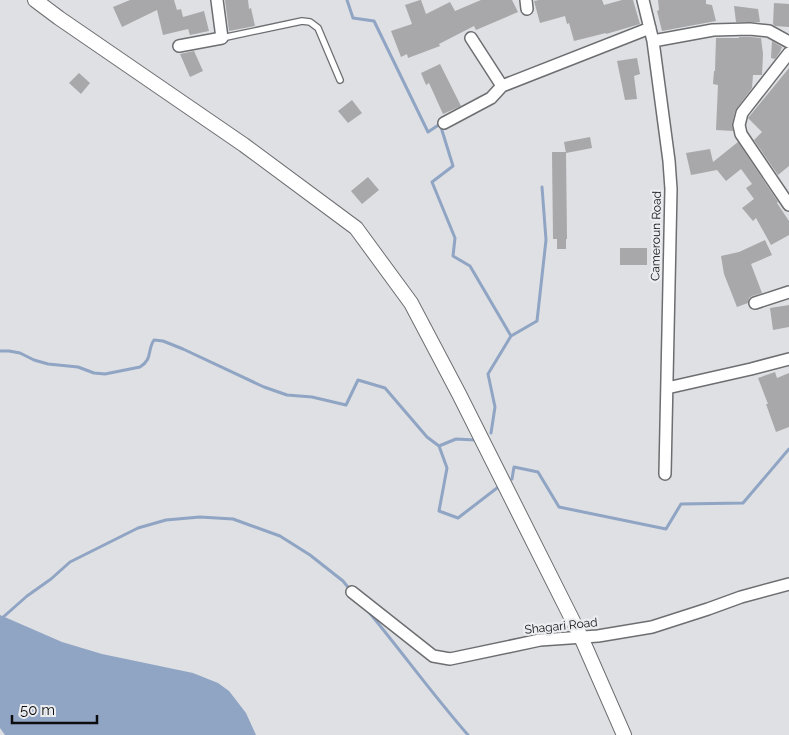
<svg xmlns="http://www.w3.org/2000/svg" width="789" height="735" viewBox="0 0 789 735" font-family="Raleway,sans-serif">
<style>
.water{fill:#90a4c4}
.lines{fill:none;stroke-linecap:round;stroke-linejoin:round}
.stream{stroke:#90a4c4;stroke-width:3}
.building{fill:#a8a7a9}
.service-casing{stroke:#6d6e71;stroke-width:8}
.minor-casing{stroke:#6d6e71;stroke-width:14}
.tertiary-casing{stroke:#6d6e71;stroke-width:16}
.service{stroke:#fff;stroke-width:5.5}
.minor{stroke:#fff;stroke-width:11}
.tertiary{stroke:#fff;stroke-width:14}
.labels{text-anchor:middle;stroke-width:4.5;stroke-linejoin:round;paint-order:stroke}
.street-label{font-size:12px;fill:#0c0d0e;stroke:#ecedf0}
</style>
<rect width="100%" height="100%" fill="#dee0e3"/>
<path class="water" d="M0,615l62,27 40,12 91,19 25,10 11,8 17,22 10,22h-251l-5,-7z"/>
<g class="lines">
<path class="stream" d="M347,0l6,18 21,3 54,111 12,-8 13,42 -21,16 23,56 -2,18 17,10 41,70
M0,351h9l11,2 14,7 14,4 30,3 16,6 11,1 35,-7c13,-8 7,-17 14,-27l9,1 20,8 81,38 23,8 25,2 34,8 12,-25 27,8 42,49 12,9 8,22 -8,43 19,7 39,-30
M491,433l4,-26 -7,-33 23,-38 26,-15 9,-81 -4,-53
M439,446l17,-7 19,1
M512,479l2,-12 24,5 21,35 107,22 15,-25 62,-1 46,-54
M368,611c34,41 65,84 100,124
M0,620l27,-24 24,-17 19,-17 68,-34 28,-8 34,-3 33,2 47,17 30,19 33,26 8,10"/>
</g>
<path class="building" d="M130,0h44l3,10 4,-1 2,8 21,-6 5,20 -19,4 -2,-6 -25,6 -6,-25 -35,17 -9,-20z
M225,0h23l1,9 2,-1 4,18 -26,5z
M420,0h1l5,14 24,-12 5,9 26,-11h31l6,12 -42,18 -2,-4 -35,18 1,2 -32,12 -1,-4 -6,3 -10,-26 21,-7 -7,-19z
M539,0h63l2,5 18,-5h11l7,24 -34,10v-1l-32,8 -5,-18 -2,1 -2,-8 -25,7 -6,-22z
M658,0h48v4l6,1 4,16 -54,10 -5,-20 2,-1z
M774,3l15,1v23l-14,-1 -2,-2z
M734,6l24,3 2,13h-24z
M739,37h11l11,1 2,16 -1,21h-9l-1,13 -17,23 -3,13 1,7 -17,-1 2,-45 -5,-1 1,-13h1l1,-33h23z
M772,41l10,6 -2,5 -5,7 -4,-1z
M194,51l9,20 -13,6 -10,-23z
M637,58l3,16 -6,2 3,23 -12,1 -8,-39z
M440,64l21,42 -18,8 -14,-31 -3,2 -5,-12z
M789,68v98l-11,9 -24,-35 8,-8 -14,-14z
M79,73l11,10 -9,11 -12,-11z
M352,100l10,13 -14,10 -10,-12z
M590,137l2,11 -26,5 -2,-11z
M738,142l40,60 -1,1 12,18v14l-18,10 -15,-27 -3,3 -11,-13 12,-9 -8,-11 6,-4 -11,-15 -15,12 -9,-11 -26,5 -5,-22 24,-4 3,13z
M552,152h14l1,87h-1v10h-9v-10h-4z
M368,177l11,13 -17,14 -11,-13z
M765,240l7,15 -21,9 11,29 -10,3 -3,2 -1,5 -11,4 -13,-33 -3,-18 18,-4z
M620,248h27v17h-27z
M789,305v22l-16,3 -3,-22z
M775,372l2,6 12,-5v54l-13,5 -10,-28h2l-10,-26z"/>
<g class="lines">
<defs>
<path id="service" d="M222,38l80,-17 8,1 8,6 22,52"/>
<path id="minor" d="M526,0l1,9
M643,0l10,41 16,120 2,28 -6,285
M471,38l31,48
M653,41l60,-11 37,-1 19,2 20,11
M179,46l43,-8 -5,-38
M789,53l-47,60 -3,12 2,9 48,71
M444,123l47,-25 11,-12 148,-58
M755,303l34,-11
M667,388l84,-19 38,-10
M352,592l81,64 17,3 90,-19 58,-4 54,-9 56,-18 33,-12 48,-13"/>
<path id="tertiary" d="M35,0l24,18 185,127 112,83 55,75 48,91 122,243 43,98"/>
</defs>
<use href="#service" class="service-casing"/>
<use href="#minor" class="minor-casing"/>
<use href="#tertiary" class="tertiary-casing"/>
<use href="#service" class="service"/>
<use href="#minor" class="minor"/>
<use href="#tertiary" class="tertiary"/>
</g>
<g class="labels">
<g class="street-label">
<text transform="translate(656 236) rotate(-89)" y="4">Cameroun Road</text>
<text transform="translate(561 626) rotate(-6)" y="4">Shagari Road</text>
</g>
</g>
<path d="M12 715v8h85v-8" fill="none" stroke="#0c0d0e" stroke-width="2.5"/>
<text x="20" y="715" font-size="15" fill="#0c0d0e" stroke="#ecedf0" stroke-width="4" paint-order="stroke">50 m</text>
</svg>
